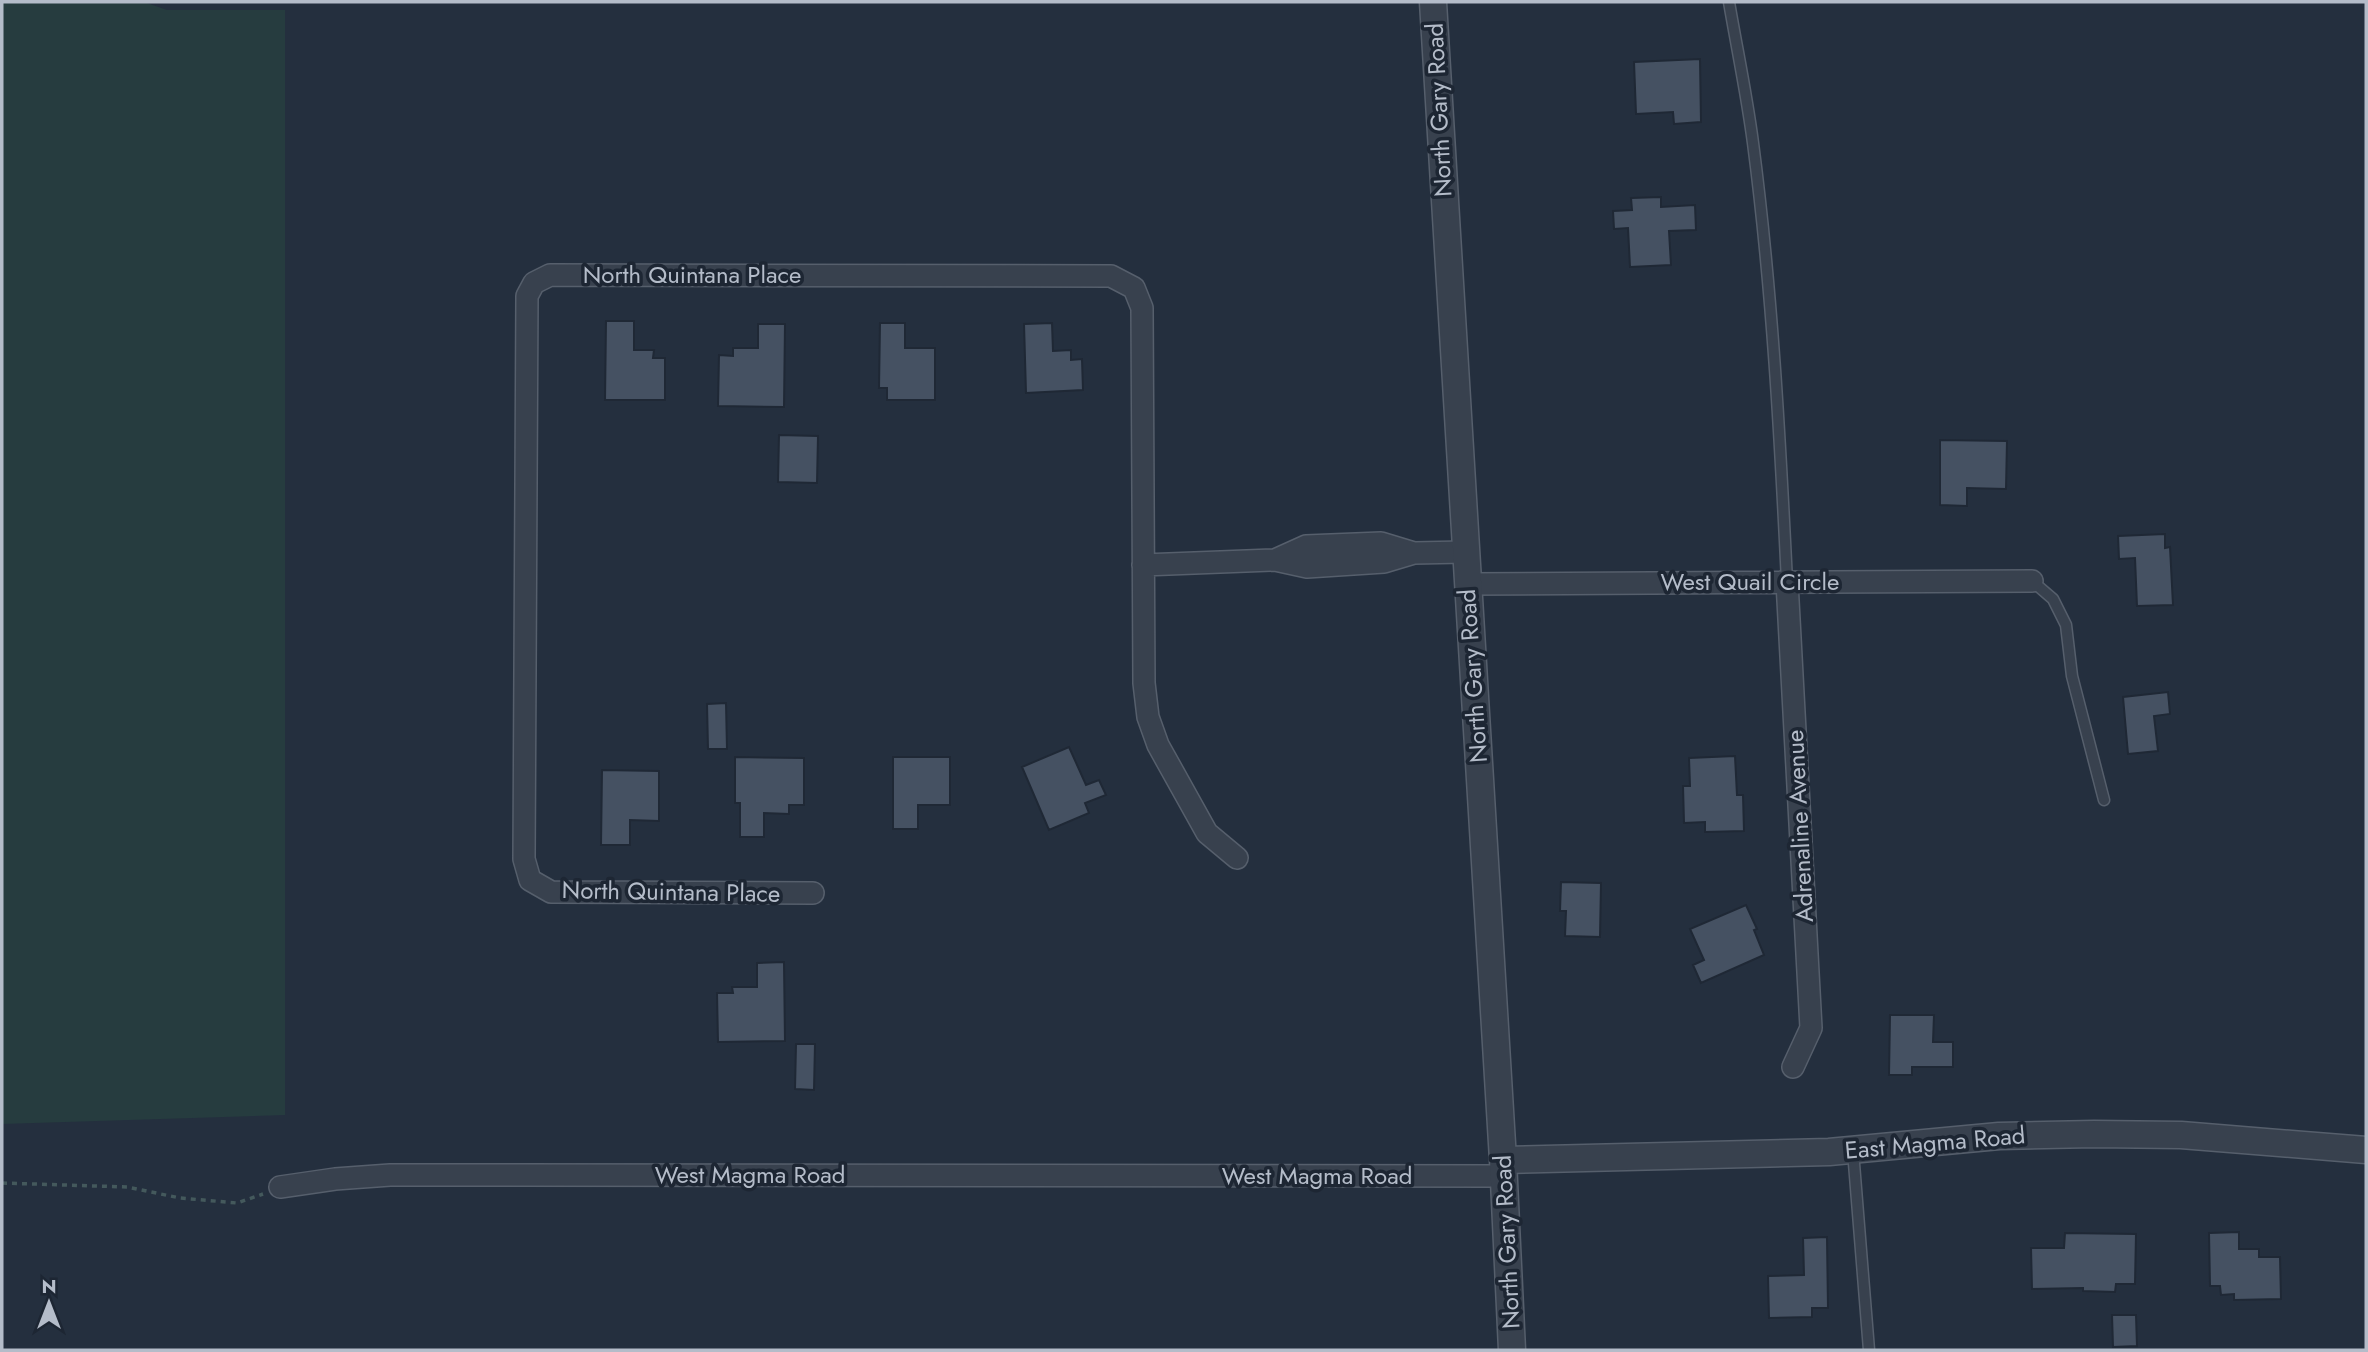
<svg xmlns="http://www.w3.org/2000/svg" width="2368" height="1352" viewBox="0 0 2368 1352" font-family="Jost,sans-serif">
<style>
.green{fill:#263c3f}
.building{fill:#455162;stroke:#1f2835;stroke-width:2}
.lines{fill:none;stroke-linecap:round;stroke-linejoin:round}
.service-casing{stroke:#565f6c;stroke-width:13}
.minor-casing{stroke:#565f6c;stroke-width:24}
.tertiary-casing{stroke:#565f6c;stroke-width:29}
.path{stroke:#44595c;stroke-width:3.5;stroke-dasharray:5 5;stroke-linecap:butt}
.service{stroke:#38414e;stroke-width:10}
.minor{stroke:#38414e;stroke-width:21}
.tertiary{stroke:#38414e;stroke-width:26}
.labels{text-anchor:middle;stroke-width:7;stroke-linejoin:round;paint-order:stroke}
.street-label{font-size:24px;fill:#b4bcc9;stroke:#1d2633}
</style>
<rect width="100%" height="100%" fill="#242f3e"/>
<path class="green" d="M2,2h142l23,8h118v1105l-283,9z"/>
<path class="building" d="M1700,59l1,63 -27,2 -1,-12 -37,2 -2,-52z
M1661,197v10l34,-2 1,25 -27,1 2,34 -41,2 -2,-39 -14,1 -1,-18 19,-1 -1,-12z
M606,321h28v29h20l-1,8h12v42h-60z
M880,323h25v25h30v52h-48v-12h-8z
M1052,323l1,28 18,-1v10l11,-1 1,31 -57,3 -2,-69z
M758,324h27l-1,83 -66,-1 1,-51 14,1v-8h25z
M779,435l39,1 -1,47 -39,-1z
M1940,440l67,1 -1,48 -39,-1v18l-27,-1z
M2165,534v14l5,-1 3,58 -36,1 -2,-48 -16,1 -1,-23z
M2168,692l2,22 -16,2 4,35 -30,3 -5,-57z
M726,703l1,46h-19l-1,-45z
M1069,747l17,38 13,-5 7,15 -21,8 4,10 -40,17 -27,-63z
M1735,756l2,39h6l1,36 -39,1v-10l-21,1 -1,-37h7l-1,-28z
M735,757l69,1v47h-15v9l-25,-1v24h-24v-34h-5z
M893,757h57v48h-32v24h-25z
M602,770l57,1v50l-29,-1v25h-29z
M1561,882l40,1 -1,54 -35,-1 1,-25h-6z
M1746,905l11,24 -3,1 10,25 -63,28 -8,-18 11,-5 -14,-31z
M784,962l1,79 -67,1 -1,-49h16l-1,-6h25v-24z
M1890,1015h44l-1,27h20v25h-41v8h-23z
M796,1044h19l-1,46 -19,-1z
M2239,1232v17h20v8h21l1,42 -47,1v-6l-13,1 -1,-9h-10l-1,-53z
M2065,1233l71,1 -1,50h-19l-1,8 -32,-1v-3l-51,1 -1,-41h33z
M1827,1237l1,71h-16v9l-43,1 -1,-42 36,-1 -1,-37z
M2112,1315h24l1,31 -24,1z"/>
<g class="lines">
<defs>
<path id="service" d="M1729,2c8,47 18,94 24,141 19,145 27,293 34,439
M2032,581l21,18 13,26 6,51 32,124
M1853,1151l16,199"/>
<path id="minor" d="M1275,560l31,-14 75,-3 33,10
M1143,565l132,-5 32,7 77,-5 30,-9 51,-1
M1787,582l24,446 -18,39
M1467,584l565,-3
M813,893l-262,-1 -21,-12 -6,-21 3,-563 7,-13 16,-8 561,1 23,12 8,20 2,375 4,34 10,28 49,88 30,25
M280,1187l55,-8 55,-4 1114,1"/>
<path id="tertiary" d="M1433,2l70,1158 9,190
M1503,1160l326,-8 170,-16 95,-2 87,1 185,15"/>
</defs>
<use href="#service" class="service-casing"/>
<use href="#minor" class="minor-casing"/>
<use href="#tertiary" class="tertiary-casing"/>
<path class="path" d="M2,1183l125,4 53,11 57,5 26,-9"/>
<use href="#service" class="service"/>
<use href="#minor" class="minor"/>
<use href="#tertiary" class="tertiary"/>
</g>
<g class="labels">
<g class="street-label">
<text transform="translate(1439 110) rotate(-93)" y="8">North Gary Road</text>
<text x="692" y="283">North Quintana Place</text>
<text x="1750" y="590">West Quail Circle</text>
<text transform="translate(1473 676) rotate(-94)" y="8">North Gary Road</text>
<text transform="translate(1800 826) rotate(-93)" y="8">Adrenaline Avenue</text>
<text transform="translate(671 892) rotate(1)" y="8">North Quintana Place</text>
<text transform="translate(1935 1143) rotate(-5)" y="8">East Magma Road</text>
<text x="750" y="1183">West Magma Road</text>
<text x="1317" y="1184">West Magma Road</text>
<text transform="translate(1507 1242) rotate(-93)" y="8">North Gary Road</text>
</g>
</g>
<rect width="2368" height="1352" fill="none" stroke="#b4bcc9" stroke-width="7"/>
<g transform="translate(49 1303)" stroke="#1d2633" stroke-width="5" paint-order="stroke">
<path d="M0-5L12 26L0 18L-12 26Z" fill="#b4bcc9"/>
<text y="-10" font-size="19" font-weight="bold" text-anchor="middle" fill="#b4bcc9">N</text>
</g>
</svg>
